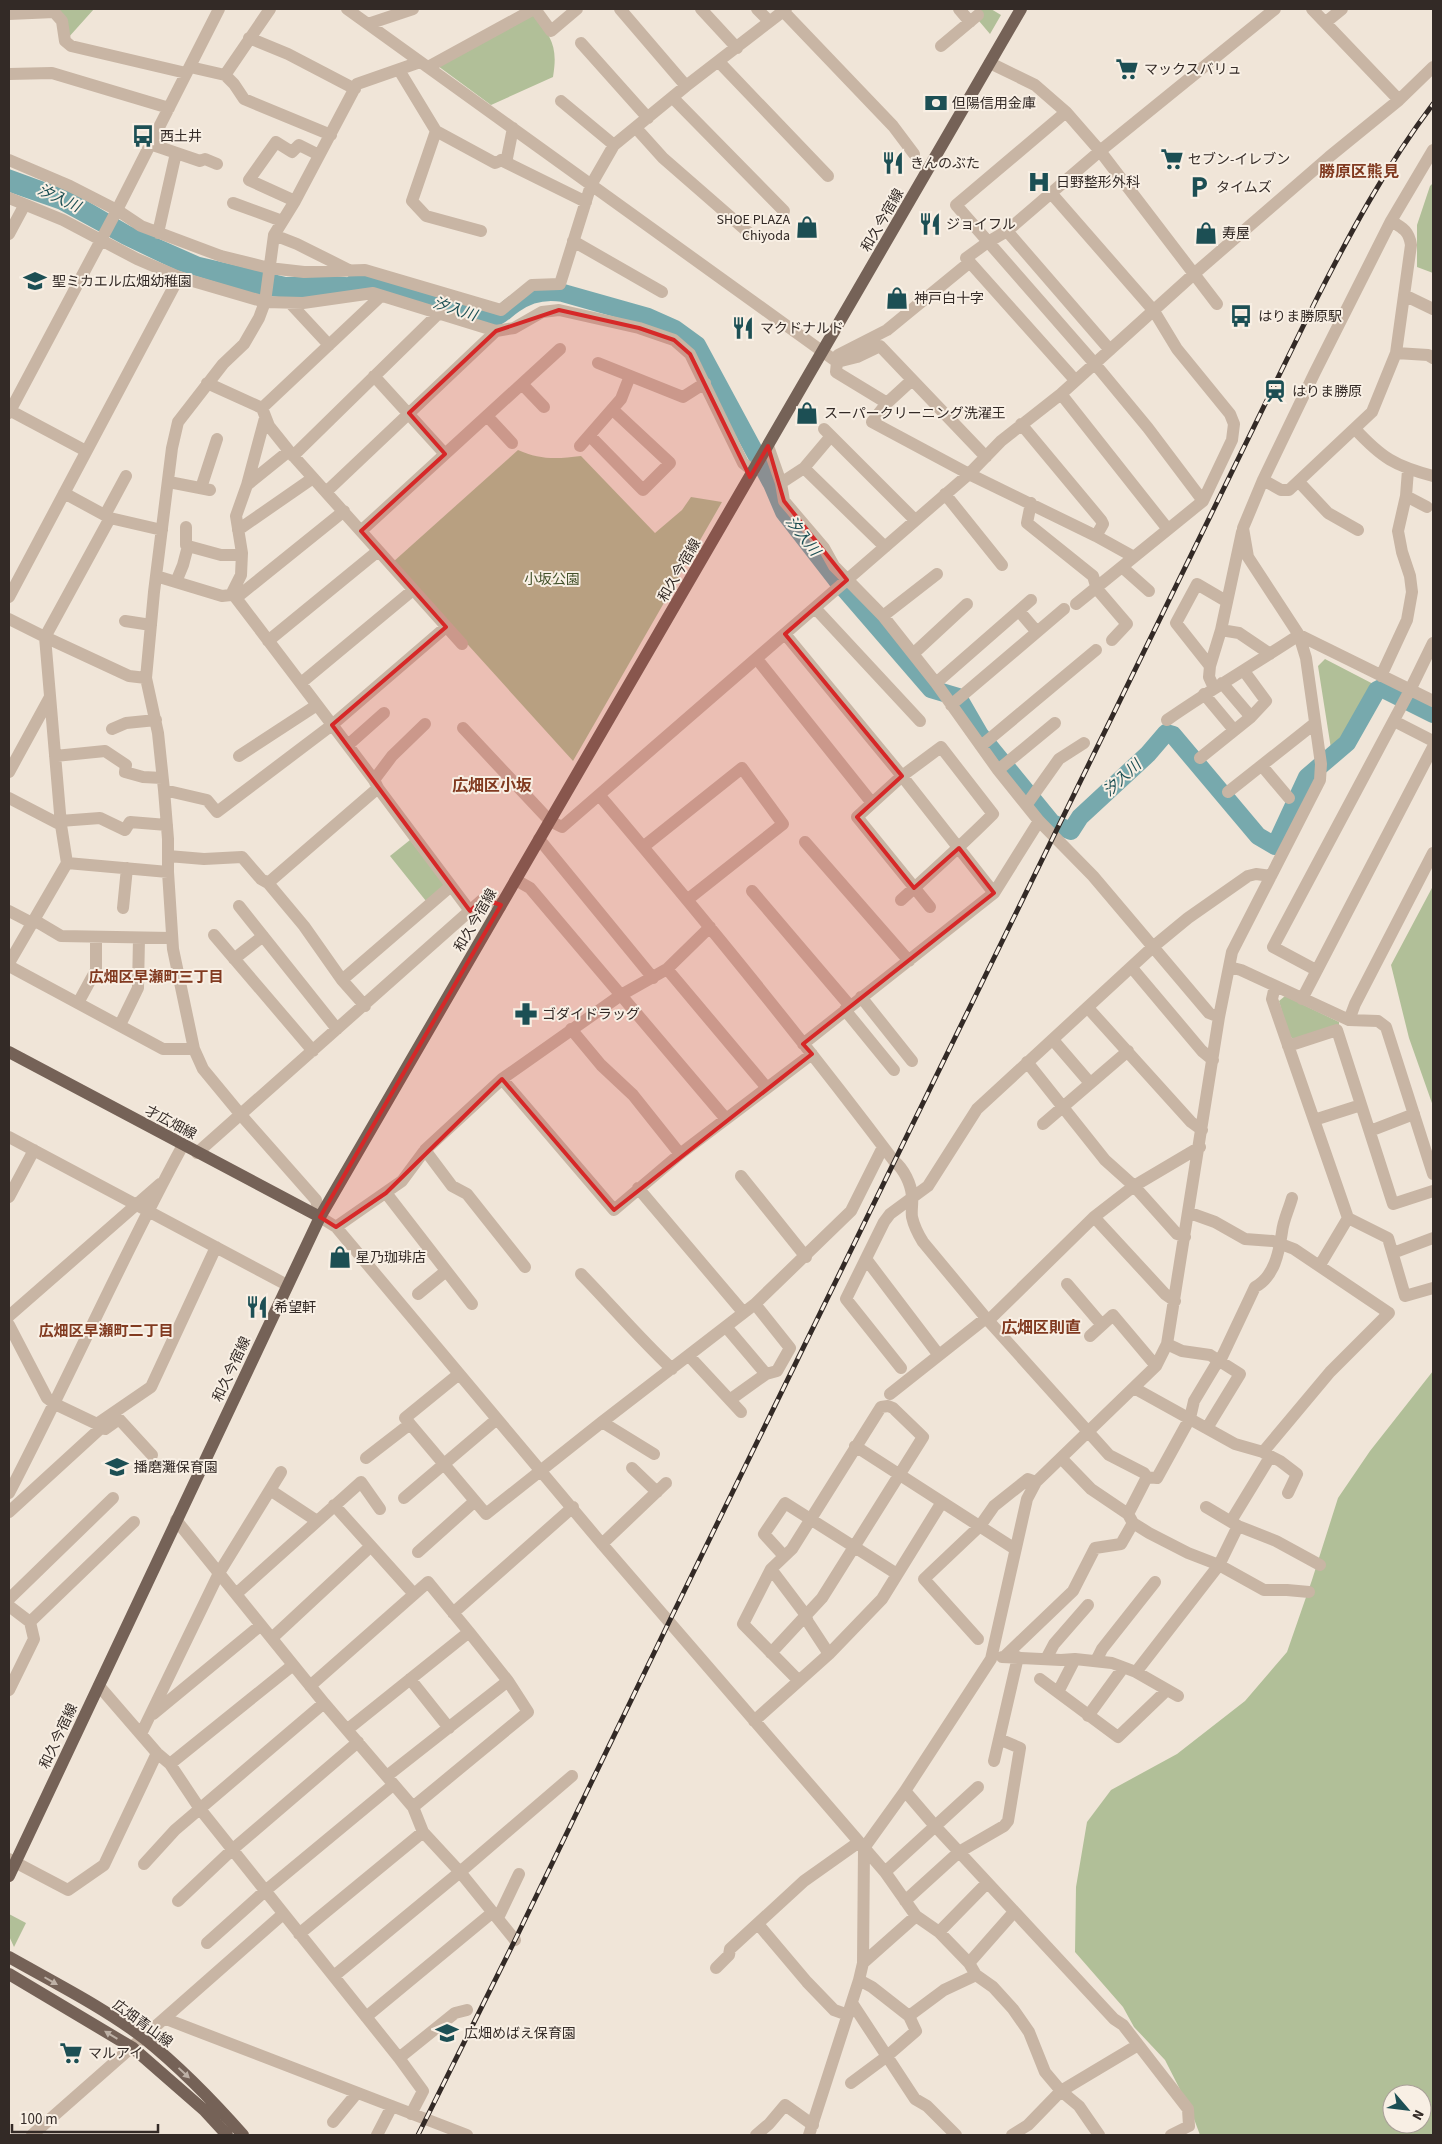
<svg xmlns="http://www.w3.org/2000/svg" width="1442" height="2144" viewBox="0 0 1442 2144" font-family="'Source Sans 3','Noto Sans JP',sans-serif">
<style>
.green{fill:#b1bf98;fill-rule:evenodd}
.water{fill:#77a9ad}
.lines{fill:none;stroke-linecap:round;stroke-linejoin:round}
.river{stroke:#77a9ad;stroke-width:18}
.minor{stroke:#c8b5a4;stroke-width:12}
.major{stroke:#756257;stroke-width:12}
.rail-casing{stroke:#332a26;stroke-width:5}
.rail{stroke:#f8efe4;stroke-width:3;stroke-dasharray:9;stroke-linecap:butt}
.oneway{fill:#bdb0a5}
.marked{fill:#d62828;fill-opacity:0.2;stroke:#d62828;stroke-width:4;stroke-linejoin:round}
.labels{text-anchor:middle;stroke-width:4;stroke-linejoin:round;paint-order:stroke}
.poi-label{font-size:14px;fill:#332a26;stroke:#f8efe4;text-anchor:start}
.street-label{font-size:14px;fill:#332a26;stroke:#f8efe4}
.park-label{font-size:14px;fill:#42512a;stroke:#f8efe4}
.water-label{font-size:15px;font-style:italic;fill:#1c4f54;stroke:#f8efe4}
.neighbourhood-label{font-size:15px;font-weight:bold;fill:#813a20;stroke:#f8efe4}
.quarter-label{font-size:16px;font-weight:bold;fill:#813a20;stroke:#f8efe4}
</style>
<rect width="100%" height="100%" fill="#f0e5d8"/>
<path class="green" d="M9,9h85l-26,29 -4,-18z
M981,9h10l10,6 -11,19 -11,-13v-10z
M533,15c19,22 25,32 20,62l-62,28 -53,-39z
M1433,183v90l-16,-6v-42l13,-39z
M518,450c22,10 39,9 63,6l74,77 27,-23 9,-13 31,5 -149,259 -180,-199z
M1325,659l54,28 -33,55 -14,13 -14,-89z
M410,840l35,45 -19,16 -36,-45z
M1433,886v220l-24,-68 -18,-73z
M1285,996l54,26v3l-44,15 -6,-4 -10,-35z
M1433,1371v764h-233l-9,-24 -26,-51 -31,-33 -11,-20 -48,-55 1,-65 11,-65 24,-32 66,-36 68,-53 42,-49 25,-72 26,-82 32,-47zM1392,2094h30v30h-30z
M9,1914l17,9 -12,24 -5,-11z"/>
<path class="water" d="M9,169l63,23 58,34 70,31 86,20 48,-1 34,3 39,21 -108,-1 -41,-4 -82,-25 -54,-26 -64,-35 -49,-17z"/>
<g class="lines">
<path class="river" d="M355,282l25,3 103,34c17,0 18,-6 31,-15 14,-10 32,-14 49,-11l85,24 27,12 22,16 75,139 12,28 52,67 95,110 27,8 22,38 72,88 19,8 9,-14 68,-63 18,-21 7,2 85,101 17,10 32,-69 40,-34 30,-53 4,-2 52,26"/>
<path class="minor" d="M347,9l490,353
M535,9l16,22 26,-22
M620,9l66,77
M701,9l36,39
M757,9l12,12
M959,9l11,13
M1312,9l87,91
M783,11l110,115 21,28
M9,14l45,-2 8,9 3,20 6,5 115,27
M1326,22l16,-13
M368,24l45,-15
M249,38l39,16 67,35
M581,43l67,75
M941,46l37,-31
M420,62l-63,22 -62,117 -21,34 -9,67 -6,16 -15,26 -21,20 -45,58 -6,26 -18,144 -8,86 12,55 6,57 4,49v33l5,77 21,100 9,20 38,46 75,85 4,17 16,10 266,317 283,328 31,44 23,16 30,31 7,12 17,12 20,22 16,23 16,40 16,19 18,15 20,29
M719,62l109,114
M990,63l45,22 31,27 34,39 117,153
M190,67l35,8 9,9 10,15 87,36
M428,67l106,-58
M399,70l37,61
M9,74l43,-1 117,35
M225,75l45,-66
M673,98l111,113
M561,101l53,44
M1066,112l-110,93 139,159 53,64 55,73
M636,128l27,30 86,75
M150,144l50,17 5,-2 12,5
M9,160l61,26 47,24 24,16 80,30 48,12 35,4 61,-2 136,40 31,-25 28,-1 31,-99 23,-40 72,-59 100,-77
M501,160l85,42
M1051,193l103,118 23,38 53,65 4,10 -2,16 -29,61 -127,103
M9,198l54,22 74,39 42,18 86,25 38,1 70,-10 123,38 18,-3 28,-16 17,-2 80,18 35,12 16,14 53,109 10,8
M295,201l-46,-21 27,-38 16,10 7,-7 20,10
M233,203l49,18
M481,231l-55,-15 -14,-15 24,-70 59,32 12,-5 6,-30
M1007,231l103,119
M158,233l18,-80
M9,234l15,-28
M274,235l23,9 52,26
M573,241l89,51
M1404,295l29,14
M290,303l39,42
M1396,353l32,2 5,3
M838,355l49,-25 83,-68
M837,362l20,-5 23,-11 106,111
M837,362l-1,10 51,31
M598,363l85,34 22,-14
M374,376l71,78
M912,380l-25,23 -15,19 97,52 127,62 38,21
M1075,380l-109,-122 22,-16 19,-11 93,-80 175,-142
M207,383l55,25 7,18 20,25 173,193
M522,384l22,23
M1061,394l106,134
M262,408l119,-112
M9,410l77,41
M9,413l108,-203 102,-201
M487,416l25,27
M1021,424l80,96 2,4 -7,12
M824,429l91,91
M1355,429c27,29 40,37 78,47
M590,436l53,54 27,-27 -58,-54
M580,446l41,-47 9,-23
M768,446l13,37 3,18 40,47 10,18 49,50 53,67 62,87 41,51 54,55 116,137 10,4
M293,456l145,-142
M804,468l81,79
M1263,480l18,10h8l83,-78 24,-59 15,-108c-2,-14 -8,-17 -20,-24
M169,482l41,8
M1299,482l29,31 30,17
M781,483l23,-15 27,-32
M247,485l42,-34
M201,488l16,-49
M326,492l170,-161
M64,493l46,25 52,12
M945,494l57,71
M1406,496l21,11
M1031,503l-4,20 66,53 4,13 30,35 -15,16
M344,511l-108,87 138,182 4,8 92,123
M105,515l21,-39
M238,530l75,-52
M361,531l199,-182
M188,546l33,9h20
M1122,567l27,24
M156,576l66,20 9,-1 10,-20 1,-22 -6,-37 11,-31 18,-67
M176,582l7,-17 5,-19 -2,-1v-18
M9,597l170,-320
M815,608l105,113
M1019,611l18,21
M883,616l54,-42
M9,619l36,18 84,39 17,2
M125,621l26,4
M1221,630l18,3 31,21
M785,634l117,142 92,117
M268,641l110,-90
M913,654l54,-50
M757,659l115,144
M1210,666l-34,-43 21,-39 29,17
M1381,676l26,-56 5,-28 -2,-16 -8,-24 -4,-21 8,-35 2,-26
M301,683l112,-93
M936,683l95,-83
M1222,683l29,34
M1214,688l-5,-11 1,-11 11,-36 21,-98
M1204,694l30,36
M951,705l113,-96
M1167,720c43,-30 88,-56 132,-85l134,66
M1394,721l39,20
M463,728l87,93 12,6 407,-353 32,-33 60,-47 134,-121 134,-116 70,-57 34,-33
M112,729l14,-6 30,-3
M348,745l36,-32
M981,746l115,-96
M55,756l50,-5 21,14 -1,7 18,5 19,1
M239,756l78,-51
M1200,758l51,-41 15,-16 -22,-30
M1262,766l27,32
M998,770l57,-47
M9,772l41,-75
M374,780l18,-24 33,-32
M164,790l43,10 10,12 115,-87 114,-98
M1228,792l86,-68
M600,796c101,119 200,240 294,365 10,8 17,23 18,35 1,7 -1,14 0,21 2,9 6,17 11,25l63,76 123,137 35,18 3,4
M9,798l52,27
M1027,804l32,-45 25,-16
M60,821l40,-3 25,12 5,-8 37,3
M539,839l114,139
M805,842l104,119
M643,847l99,-79 41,56 -96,76
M168,856l36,3 38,-2 19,22 7,4
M67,863l101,9
M516,880l14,8 196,231
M752,891l98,115
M901,900c31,-28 62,-56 92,-86l-52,-67 -39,29 -45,41 73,90
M239,906l98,123
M123,908l4,-40
M9,911l23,12
M34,920l27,16 110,2
M214,935l99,116
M234,959l29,-23
M9,963l58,-100 -6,-38 -16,-188 65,-119
M9,966l154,83h31
M1229,967l12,3 108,50 29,1 8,6 47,147
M1132,968l70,83 11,9
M667,969l100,119
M1316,970l-43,-23 137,-257 23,-47
M342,980l109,-94
M1275,986l-3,13 76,219 40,20 17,58 28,-8
M861,997l51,64
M1302,999l131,-252
M78,1003l18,-33v-33
M365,1006l-23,-26 -38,-54 -36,-43 110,-95
M1088,1008l103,114 11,8
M845,1010l49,60
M1349,1020l6,-16 78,-151
M120,1025l18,-37 1,-50
M571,1029l30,36 32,30 47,59
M1053,1040l37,43
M803,1044l191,-151 45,-72
M1288,1046l49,-16 56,174 40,-13
M1027,1062l78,98 29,26 43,48 8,3
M502,1079l112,131 66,-56 132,-100
M1314,1120l47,-15
M1043,1124l85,-73
M1370,1131l44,-17
M9,1137l278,148
M425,1150l27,36 15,8 58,73
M197,1153l285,-253 9,1 9,6
M741,1176l65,81
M638,1188l105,124
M386,1193l86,111
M9,1197l25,-47
M1094,1217l71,77 10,7
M336,1227l66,-46 23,-31 77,-71 119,-84 46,-26 43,-42
M1393,1253l40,-15
M866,1259l69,91
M1320,1265l28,-47
M581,1274c31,32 59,65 91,95
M1067,1284l35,41
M418,1294l28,-23
M9,1316l151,-132
M988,1321l106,-104 40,-31 66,-39
M9,1325l38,73 8,6 42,20 54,-37 65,-140
M727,1328l39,46
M1090,1336l23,-21 43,51
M1167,1344l15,7 28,4 30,19 -33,54
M689,1356l52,56
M901,1368l-55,-69 38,-77 6,-8 38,-28 49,-77 177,-163 34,-28 60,-42 8,-2 15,2
M459,1374l-54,44 81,96 116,-92 153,-118 96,-93 32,-64
M1134,1388l101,56 28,8 67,-80 59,-59 -95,-64 -21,-8 -28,-2 -30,-17 -25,-9
M890,1394l96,-76
M731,1399l35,-25 11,-3 13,-23 -35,-44
M602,1422l52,32
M97,1424l8,5 14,-10 33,36
M855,1446l160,103
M1264,1453l16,8 17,13 -9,19
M366,1458l44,-34
M1061,1458l30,31 37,25
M632,1468l25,24
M270,1490l47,31
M9,1493c60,-115 112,-234 174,-348
M404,1498l93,-79
M334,1505l80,89
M1206,1507l32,19 38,15 44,24
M9,1512l93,-85
M176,1520l148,183 89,104 10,25 37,40 55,68
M1231,1521l39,-64
M1133,1523l16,10 39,20 31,12 45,25h23l22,2
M602,1544l64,-61
M418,1552l57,-51
M784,1556l-20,-22 21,-31 112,71
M771,1569l34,45 3,8 21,32
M236,1594l125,-112 19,27
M9,1599l104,-101
M9,1606l21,16 4,17 -25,51
M453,1613l120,-106
M30,1622l104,-100
M469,1632l39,49
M272,1638l99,-92
M978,1639l-54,-60 56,-53 14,-20 34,-27 8,3
M771,1653l51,-55 101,-161 -30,-29 -5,-2 -7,1 -89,142 -21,20 -28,55 55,56
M1005,1656l68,-65 22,-43 26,-4 12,-21 -5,-9 19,-37 10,1 33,-60 4,-17 21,-35 5,-5 35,-74c19,-10 24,-34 27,-55 1,-11 7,-23 10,-34
M1002,1657l59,3 14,-1 37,4 24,9 42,24
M1046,1659l8,-15 34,-39
M1096,1661l6,-12 53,-67
M1136,1672l83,-107 19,-39
M410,1679l39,49
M1040,1679l78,58 49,-47
M99,1686l58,67 13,11 30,45 199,249 24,33 -12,23
M310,1686l118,-104 41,50 -121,97
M1058,1692l17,-33
M153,1714l108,-89
M1088,1716l35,-48
M754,1721l75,-67 53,-55 60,-97
M141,1734l78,-161 62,-101
M994,1761l24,-104
M170,1764l123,-99
M387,1776l121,-95 20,31 -115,95
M905,1791l30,35 179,193 9,6 65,84 1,17 -18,9
M9,1859l59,31 36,-25 53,-112
M144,1864l31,-34 149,-127
M885,1872l93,-85
M178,1901l55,-52 125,-107
M905,1901l54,-49 45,-26 4,-5 12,-73 -21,-9
M498,1918l21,-44
M758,1924l49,58 27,28 14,5
M939,1932l48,-49
M299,1934l124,-102
M207,1943l58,-52 128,-106
M863,1963l53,-47
M969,1963l45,-51
M716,1968l13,-13 1,-6 74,-68 55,-39
M334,1976l126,-104 112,-96
M852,2003l63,96 12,7 29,29
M909,2016l35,-26 32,-15
M366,2017l127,-105
M166,2019l301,116
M399,2058l56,-45 12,-3
M851,2083l35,-26 30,-26 -7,-15 -37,-29 -13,-7
M333,2122l24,-29
M32,2135l251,-221
M377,2135l15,-29
M756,2135l13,-11 16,-19 28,20
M809,2135l50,-155 4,-17 1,-115 41,-57 86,-132 36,-160 9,-17 120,-116 11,-22 52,-327 13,-65 88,-172 1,-16 -15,-106 -7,-23 -51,-78 -5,-29 20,-48 52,-108 76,-151 42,-71
M1012,2135l16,-10 33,-34 77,-46"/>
<path class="major" d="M9,1052l311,165
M9,1876l311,-659 701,-1208
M9,1957c44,25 96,51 136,82 36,29 68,62 98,96
M9,1974l124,74 71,62 23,25"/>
<defs>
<path id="rail" d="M418,2135l97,-195 155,-320 644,-1316c35,-69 72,-138 119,-200"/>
</defs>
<use href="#rail" class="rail-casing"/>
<use href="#rail" class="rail"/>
</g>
<defs><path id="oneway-solid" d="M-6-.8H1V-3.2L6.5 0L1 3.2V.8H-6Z" transform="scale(1.25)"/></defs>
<g class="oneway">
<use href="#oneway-solid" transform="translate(51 1981) rotate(30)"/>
<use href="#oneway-solid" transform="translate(111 2035) rotate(-149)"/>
<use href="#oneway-solid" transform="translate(184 2073) rotate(43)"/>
</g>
<path class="marked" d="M559,310l80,18 35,12 16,14 60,123 18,-31 16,55 63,79 -62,54 117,142 -45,41 57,71 45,-40 35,45 -191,151 9,10 -198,156 -112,-131 -116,114 -50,34 -16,-10 181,-312 -18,-6 -13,12 -138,-186 114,-98 -85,-96 84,-77 -36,-41 87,-82z"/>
<defs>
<symbol id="supermarket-bare" viewBox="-9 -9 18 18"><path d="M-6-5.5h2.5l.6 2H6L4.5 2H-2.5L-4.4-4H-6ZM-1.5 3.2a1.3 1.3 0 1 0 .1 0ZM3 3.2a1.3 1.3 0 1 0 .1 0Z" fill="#1c4f54" stroke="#f8efe4" stroke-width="2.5" paint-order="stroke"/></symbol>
<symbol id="bank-bare" viewBox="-9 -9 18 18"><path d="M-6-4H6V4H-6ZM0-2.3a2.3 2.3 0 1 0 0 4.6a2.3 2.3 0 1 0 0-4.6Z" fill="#1c4f54" stroke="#f8efe4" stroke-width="2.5" paint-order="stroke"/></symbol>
<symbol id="bus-bare" viewBox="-9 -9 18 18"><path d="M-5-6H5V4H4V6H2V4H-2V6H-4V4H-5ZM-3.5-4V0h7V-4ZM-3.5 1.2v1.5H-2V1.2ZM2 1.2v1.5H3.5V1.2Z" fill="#1c4f54" stroke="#f8efe4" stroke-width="2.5" paint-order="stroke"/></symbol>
<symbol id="restaurant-bare" viewBox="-9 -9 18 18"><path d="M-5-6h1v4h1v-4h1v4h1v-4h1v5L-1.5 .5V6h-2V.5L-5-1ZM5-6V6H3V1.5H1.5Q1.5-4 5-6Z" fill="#1c4f54" stroke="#f8efe4" stroke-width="2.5" paint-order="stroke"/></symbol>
<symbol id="hospital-bare" viewBox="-9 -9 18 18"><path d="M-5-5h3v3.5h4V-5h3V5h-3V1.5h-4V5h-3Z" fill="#1c4f54" stroke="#f8efe4" stroke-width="2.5" paint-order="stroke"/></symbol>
<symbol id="parking-bare" viewBox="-9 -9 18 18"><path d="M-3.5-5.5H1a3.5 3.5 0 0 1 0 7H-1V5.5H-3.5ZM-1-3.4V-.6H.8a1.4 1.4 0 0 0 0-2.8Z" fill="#1c4f54" stroke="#f8efe4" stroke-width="2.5" paint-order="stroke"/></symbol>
<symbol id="shop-bare" viewBox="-9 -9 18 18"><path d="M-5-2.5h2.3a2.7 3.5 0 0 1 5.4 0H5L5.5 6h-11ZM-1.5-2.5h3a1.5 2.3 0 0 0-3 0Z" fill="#1c4f54" stroke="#f8efe4" stroke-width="2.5" paint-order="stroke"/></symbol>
<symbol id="school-bare" viewBox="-9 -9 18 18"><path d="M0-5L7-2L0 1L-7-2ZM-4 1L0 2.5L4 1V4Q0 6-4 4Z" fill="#1c4f54" stroke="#f8efe4" stroke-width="2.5" paint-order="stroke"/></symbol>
<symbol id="station-bare" viewBox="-9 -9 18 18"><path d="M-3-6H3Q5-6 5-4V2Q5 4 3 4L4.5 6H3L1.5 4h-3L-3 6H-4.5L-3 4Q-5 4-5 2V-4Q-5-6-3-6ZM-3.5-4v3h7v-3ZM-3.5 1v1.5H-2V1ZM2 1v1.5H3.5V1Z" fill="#1c4f54" stroke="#f8efe4" stroke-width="2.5" paint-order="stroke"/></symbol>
<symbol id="pharmacy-bare" viewBox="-9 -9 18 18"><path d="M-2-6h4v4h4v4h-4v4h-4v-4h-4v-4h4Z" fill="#1c4f54" stroke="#f8efe4" stroke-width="2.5" paint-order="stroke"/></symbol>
</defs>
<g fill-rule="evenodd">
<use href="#supermarket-bare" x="1111" y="53" width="32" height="32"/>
<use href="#bank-bare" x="920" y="87" width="32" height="32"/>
<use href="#bus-bare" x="127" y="120" width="32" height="32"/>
<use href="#supermarket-bare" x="1156" y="143" width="32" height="32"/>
<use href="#restaurant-bare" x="877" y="147" width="32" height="32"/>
<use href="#hospital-bare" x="1023" y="166" width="32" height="32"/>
<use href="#parking-bare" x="1183" y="171" width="32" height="32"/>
<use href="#restaurant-bare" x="914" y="208" width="32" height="32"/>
<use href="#shop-bare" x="791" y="211" width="32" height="32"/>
<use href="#shop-bare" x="1190" y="217" width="32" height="32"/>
<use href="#school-bare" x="19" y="265" width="32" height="32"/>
<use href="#shop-bare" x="881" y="282" width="32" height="32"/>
<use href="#bus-bare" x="1225" y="300" width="32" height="32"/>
<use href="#restaurant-bare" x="727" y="312" width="32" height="32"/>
<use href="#station-bare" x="1259" y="375" width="32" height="32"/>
<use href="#shop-bare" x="791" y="397" width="32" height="32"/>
<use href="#pharmacy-bare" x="510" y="998" width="32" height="32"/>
<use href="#shop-bare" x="324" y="1241" width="32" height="32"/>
<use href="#restaurant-bare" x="241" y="1291" width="32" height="32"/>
<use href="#school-bare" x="101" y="1451" width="32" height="32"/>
<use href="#school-bare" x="431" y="2017" width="32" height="32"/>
<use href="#supermarket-bare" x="55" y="2037" width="32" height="32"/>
</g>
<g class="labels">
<g class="poi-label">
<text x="1144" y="74">マックスバリュ</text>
<text x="952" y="108">但陽信用金庫</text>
<text x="160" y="141">西土井</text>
<text x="1188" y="164">セブン-イレブン</text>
<text x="910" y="168">きんのぶた</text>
<text x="1056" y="187">日野整形外科</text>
<text x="1216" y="192">タイムズ</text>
<text x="790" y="224" text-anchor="end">SHOE PLAZA<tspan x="790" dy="16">Chiyoda</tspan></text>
<text x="946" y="229">ジョイフル</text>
<text x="1222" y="238">寿屋</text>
<text x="52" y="286">聖ミカエル広畑幼稚園</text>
<text x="914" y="303">神戸白十字</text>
<text x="1258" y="321">はりま勝原駅</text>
<text x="760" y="333">マクドナルド</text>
<text x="1292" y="396">はりま勝原</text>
<text x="824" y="418">スーパークリーニング洗濯王</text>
<text x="542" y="1019">ゴダイドラッグ</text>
<text x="356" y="1262">星乃珈琲店</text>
<text x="274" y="1312">希望軒</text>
<text x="134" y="1472">播磨灘保育園</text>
<text x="464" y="2038">広畑めばえ保育園</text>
<text x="88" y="2058">マルアイ</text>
</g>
<g class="street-label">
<text transform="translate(882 220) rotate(-60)" y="5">和久今宿線</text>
<text transform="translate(679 570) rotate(-60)" y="5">和久今宿線</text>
<text transform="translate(475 920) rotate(-60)" y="5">和久今宿線</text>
<text transform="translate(171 1122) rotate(28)" y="5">才広畑線</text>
<text transform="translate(231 1369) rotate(-65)" y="5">和久今宿線</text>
<text transform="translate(58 1736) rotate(-65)" y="5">和久今宿線</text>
<text transform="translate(143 2023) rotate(36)" y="5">広畑青山線</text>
</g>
<g class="park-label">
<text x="552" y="584">小坂公園</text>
</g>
<g class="water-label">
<text transform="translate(59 198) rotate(25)" y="5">汐入川</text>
<text transform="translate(455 309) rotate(18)" y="5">汐入川</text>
<text transform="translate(803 536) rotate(52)" y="5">汐入川</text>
<text transform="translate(1122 778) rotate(-43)" y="5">汐入川</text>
</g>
<g class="neighbourhood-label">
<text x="156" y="982">広畑区早瀬町三丁目</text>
<text x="106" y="1336">広畑区早瀬町二丁目</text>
</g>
<g class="quarter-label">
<text x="1359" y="177">勝原区熊見</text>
<text x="492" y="791">広畑区小坂</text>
<text x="1041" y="1333">広畑区則直</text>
</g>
</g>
<rect width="1442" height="2144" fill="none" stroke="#332a26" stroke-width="20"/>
<g transform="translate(1407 2109) rotate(118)"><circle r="24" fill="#f8efe4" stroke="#a9a098"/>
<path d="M0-4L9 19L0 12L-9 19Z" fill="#1c4f54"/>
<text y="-8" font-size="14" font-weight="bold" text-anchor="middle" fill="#332a26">N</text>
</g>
<path d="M12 2124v8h146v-8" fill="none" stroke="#332a26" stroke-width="2.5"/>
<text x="20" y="2124" font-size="15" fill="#332a26" stroke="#f8efe4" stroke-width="4" paint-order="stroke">100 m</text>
</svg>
